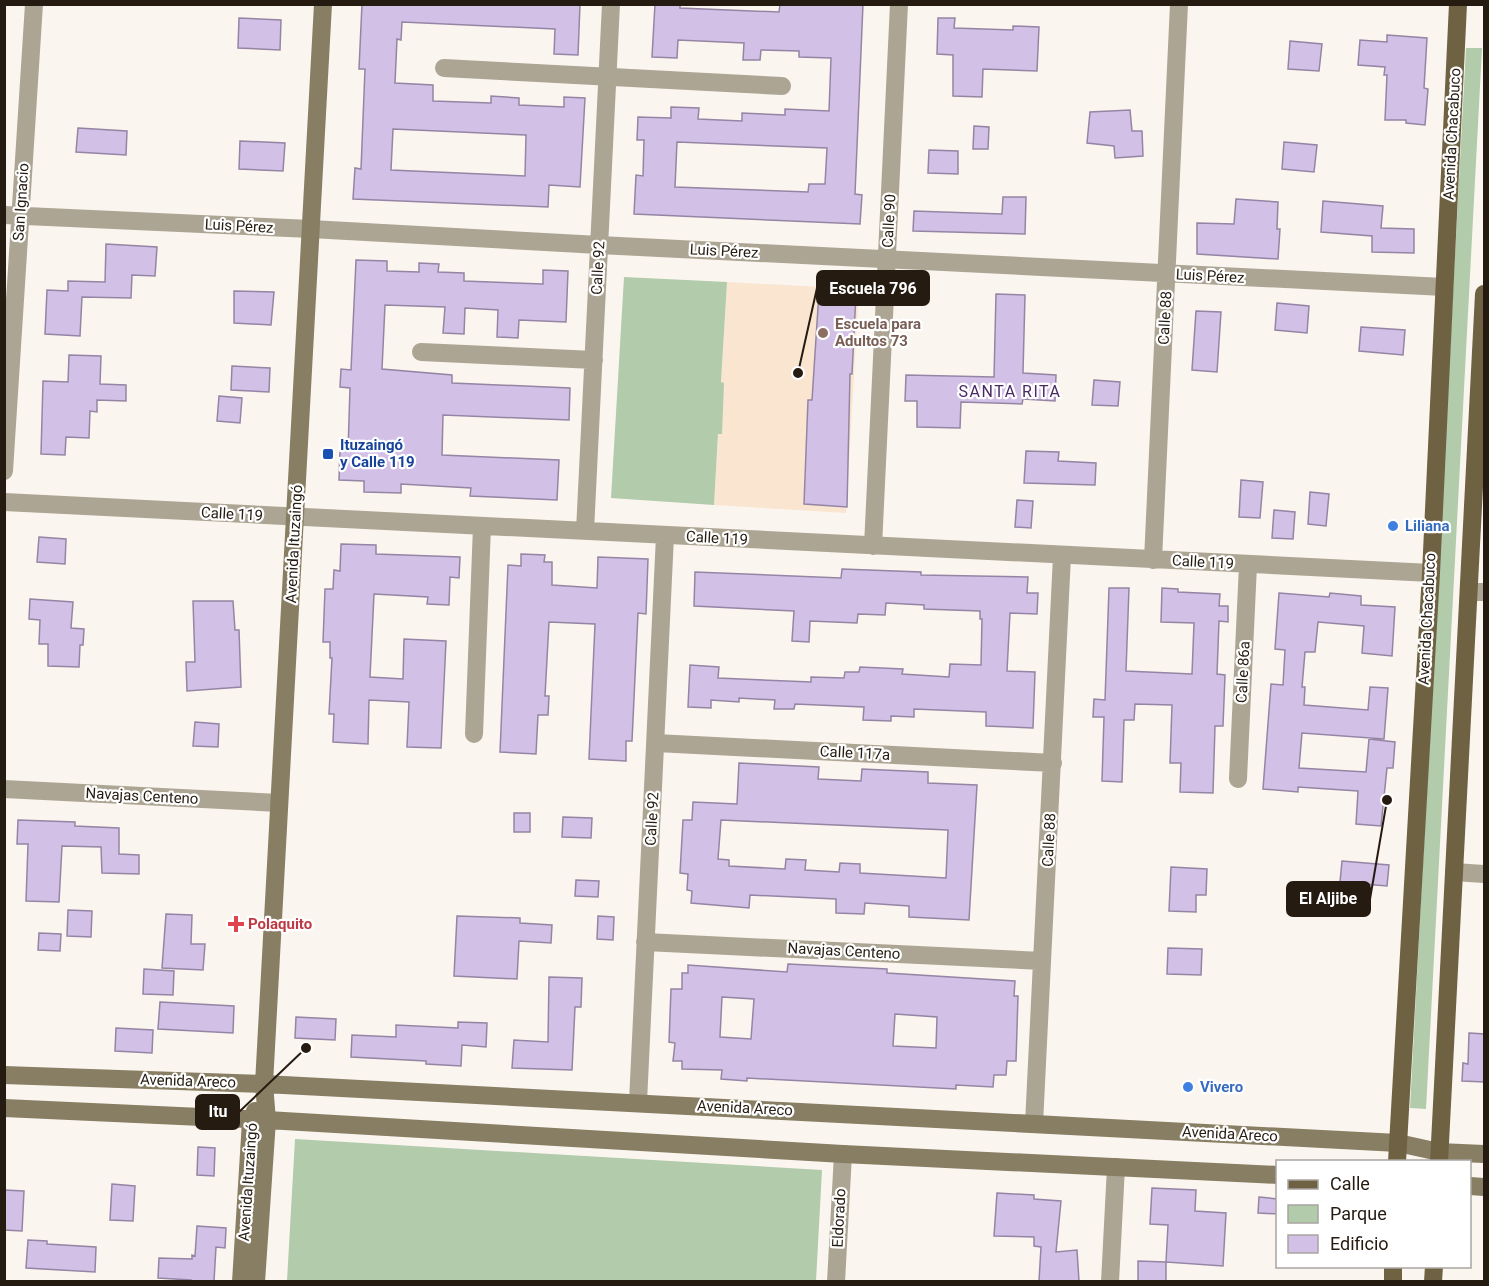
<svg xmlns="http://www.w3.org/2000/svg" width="1489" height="1286" viewBox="0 0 1489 1286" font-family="Roboto,sans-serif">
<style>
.built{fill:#fae5d1}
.green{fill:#b1cbab}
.building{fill:#d3c0e6;stroke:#9485a4;stroke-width:1.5;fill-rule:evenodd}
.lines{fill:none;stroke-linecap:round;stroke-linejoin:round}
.street{stroke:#aca594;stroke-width:18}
.secondary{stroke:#887e64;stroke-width:18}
.primary{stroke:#6e6243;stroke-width:18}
.education-dot{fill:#8d6e63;stroke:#fff;stroke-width:2}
.transit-dot{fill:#1a4fb4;stroke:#fff;stroke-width:2}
.shop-dot{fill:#3f7fe0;stroke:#fff;stroke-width:2}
.health-dot{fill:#e0444e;stroke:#fff;stroke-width:2}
.labels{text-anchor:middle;stroke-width:4.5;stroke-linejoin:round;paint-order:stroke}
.street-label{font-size:15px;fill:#251b11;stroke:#fff}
.education-label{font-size:15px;font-weight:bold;fill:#785e54;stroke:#fff;text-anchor:start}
.transit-label{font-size:15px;font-weight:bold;fill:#164399;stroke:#fff;text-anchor:start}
.shop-label{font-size:15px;font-weight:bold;fill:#366cbe;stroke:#fff;text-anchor:start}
.health-label{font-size:15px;font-weight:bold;fill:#be3a42;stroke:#fff;text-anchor:start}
.neighbourhood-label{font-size:16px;letter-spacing:1.5px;fill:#492a63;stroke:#fff}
.leader{fill:none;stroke:#251b11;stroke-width:2}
.callout-dot{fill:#251b11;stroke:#fff;stroke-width:2}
.callout{fill:#251b11;stroke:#251b11;stroke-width:2}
.callout-label{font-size:16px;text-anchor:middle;font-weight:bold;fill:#fff}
</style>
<rect width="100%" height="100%" fill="#fbf5ef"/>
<path class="built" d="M727,282l132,7 -13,224 -132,-8z"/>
<path class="green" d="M1466,48h16l-56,1061 -16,-1z
M624,277l103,5 -6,100 3,1 -2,51h-4l-4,71 -103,-7z
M295,1139l527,31 -6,111h-529z"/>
<path class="building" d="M362,4h218l-2,51 -24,-1 1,-25 -153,-7 -1,18 -4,-1 -2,44 38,2v16l58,2v-7l28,2v7l45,2v-10l21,1 -5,89 -31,-2 -1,22 -195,-8 2,-31 6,1 4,-100h-6zM393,129l133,6 -1,41 -134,-6z
M655,4h25v4l99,4 1,-8h83l-8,190 7,1 -2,29 -226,-10 2,-39 7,1 1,-36h-7l1,-23 33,1v-11l28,1 -1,11 44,2v-8l43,2v-6l44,2 2,-53 -32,-1v-6l-38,-1 -1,10h-17l1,-17 -66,-3 -1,18 -25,-1zM677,142l150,6 -2,36h-16l-1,8 -133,-5z
M239,18l42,2 -1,30 -42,-2z
M938,18h17l-1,10 59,2v-4l26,1 -2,44 -54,-2 -1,28 -29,-1v-41l-16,-1z
M1387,35l40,3 -3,50 4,1 -3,36 -19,-2v-3h-21l2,-45h-3l1,-8 -27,-2 2,-25 27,2z
M1290,41l32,3 -3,27 -31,-2z
M1130,110l2,21h10l1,25 -28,2 -1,-12 -27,-3 3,-31z
M974,126l15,1 -1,22h-15z
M78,128l49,3 -1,24 -50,-3z
M240,141l45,2 -2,28 -44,-2z
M1284,142l33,3 -3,27 -32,-3z
M929,150l29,1v23l-30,-1z
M1003,197h23l-1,37 -112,-3 1,-20 88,3z
M1236,199l42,3 -1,27h3l-2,30 -81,-5v-31l37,1z
M1323,201l60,5 -2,22 33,1v24l-42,-1v-16l-51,-4z
M106,244l51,3 -2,29 -23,-1 -1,23 -49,-1 -2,39 -35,-2 2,-44 21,1v-10l37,1z
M356,260l31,1v10l32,1v-9l20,1 -1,8 26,1v8l79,3v-14l25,1 -2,51 -47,-2 -1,18 -21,-1 1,-27 -33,-2 -1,26 -21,-1 2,-26 -60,-2 -3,64 70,6v8l118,5 -1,32 -126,-5 -1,40 117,5 -2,40 -87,-4 1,-8 -70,-4v9l-37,-1v-11l-25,-1 1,-29h8l2,-63 -10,-1 1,-18 10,1z
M234,291l40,1 -3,33 -37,-2z
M819,292l37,2 -4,80h-2l-3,133 -43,-3 4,-104h4z
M996,294l29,1 -2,78 33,2 -1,26 -32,-2 -1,5 -61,-2 -1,26 -43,-1v-26h-12l1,-26 88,2z
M1277,303l32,3 -2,27 -32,-3z
M1196,311l25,1 -4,60 -25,-2z
M1361,327l44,3 -2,25 -44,-4z
M69,355l32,1 -1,28 26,1v16l-29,-1v12l-7,-1 -1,27 -23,-1 -1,18 -24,-1 2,-73 25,1z
M232,366l38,2 -1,24 -38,-2z
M1094,380l26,2 -2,24 -26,-1z
M219,396l23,2 -2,25 -23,-2z
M1026,451l33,1 -1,9 38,2 -1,22 -71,-2z
M1241,480l22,2 -3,36 -21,-1z
M1310,492l19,2 -3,32 -18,-2z
M1017,500l16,1 -2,27 -16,-1z
M1274,510l21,2 -2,27 -21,-1z
M39,537l27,2 -1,25 -28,-2z
M341,544l35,1v9l84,3 -1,21 -9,-1 -1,28 -22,-1 1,-7 -54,-3 -4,83 33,2 1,-40 42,2 -5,107 -34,-1 2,-45 -40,-2 -1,44 -35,-2 1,-28h-5l3,-56h-2v-16h-7l2,-53h8l1,-19 6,1z
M521,554l24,1 -1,7h8v23l45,3 1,-31 50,2 -2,55 -8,-1 -6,128h-6v20l-37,-2 6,-135 -46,-2 -4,74h4l-1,19h-10l-2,39 -36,-2 8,-187 13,1z
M842,569l79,3v3l107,2 -1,16h11l-1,21 -27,-1 -3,58 28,1 -2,56 -47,-2v-14l-72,-3v8l-23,-1v5l-28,-1 1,-13 -69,-3 -1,5h-20l1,-9 -36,-2v4l-28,-2v8l-23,-1 2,-42 29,2 -1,11 93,4v-5l33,1 1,-6h14l1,-5 43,2 -1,5 47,3 1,-13 31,1 1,-46h-2v-8l-56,-2v-4l-38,-2 -1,12 -27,-1 -1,9 -47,-2 -1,21 -17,-1 2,-30 -100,-5 1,-34 146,6z
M1109,588h20l-3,83 66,3 2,-51 -33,-1 1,-34 16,1v3l42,2 -1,12h9v16l-9,-1 -2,53 8,1 -2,51h-8l-2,67 -33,-1 1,-29h-11l2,-58 -37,-1 -1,16h-10l-2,62 -20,-1 2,-64h-11l1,-18 11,1z
M1279,593l50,4 1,-4 31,3v9l34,2 -3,49 -30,-3 2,-27 -46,-4 -3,30h-10l-3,35h3l-1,18 64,5 2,-23 18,1 -4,51 -82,-6 -3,35 67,4 3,-33 26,3 -2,26h-6l-6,58 -25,-2 2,-33 -60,-4v5l-35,-3 8,-105 12,1 2,-35 -10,-1z
M30,599l43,3 -2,26 13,1 -1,16h-3l-1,22 -31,-1v-22h-9l1,-24 -11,-1z
M193,601h40l2,29h4l2,57 -54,4 -1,-29h9z
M195,722l24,2 -1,23 -25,-1z
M739,763l80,4 -1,12 43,2 1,-12 66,3v11l49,2 -8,135 -60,-3v-11l-44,-3 -1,11 -28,-1v-14l-86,-4 -1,13 -58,-5 1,-12 -5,-1 1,-16 -8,-1 3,-53h9l1,-18 44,2zM721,820l227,10 -2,48 -86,-5v-9l-20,-1 -1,9 -34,-2 1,-10 -20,-1 -1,10 -56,-3v-6l-11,-1z
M514,813h16v19h-16z
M563,817l29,1 -1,20 -29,-1z
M18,820l57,2v4l44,2v26l20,1v19l-37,-1 -1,-26 -39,-1 -3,56 -33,-1 2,-57h-11z
M1342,861l47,4 -2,21 -47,-4z
M1171,867l36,2 -1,26h-10v17l-27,-1z
M576,880l23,1 -1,16 -23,-1z
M68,910l24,1 -1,26 -24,-1z
M166,914l26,1 -1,29h14l-2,26 -41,-2z
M457,916l63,2v5l32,2 -1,18 -32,-2 -2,38 -63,-3z
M598,916l16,1 -1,23 -16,-1z
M39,933l22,1 -1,17 -22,-1z
M1168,948l34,1 -1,26 -34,-1z
M788,964l99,5v4l128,8 -1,15h4l-2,65h-9l-1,14h-12l-1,12 -37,-2v4l-209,-11v3l-26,-2 1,-9 -40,-1v-8h-9l2,-18 -6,-1 2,-53h11v-16h6v-8l99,7zM722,997l32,2 -3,40 -31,-2zM895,1014l42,3 -1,31 -43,-2z
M144,969l30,2 -1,24 -30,-1z
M549,977l33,1 -1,29h-6l-3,63 -60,-2 2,-28 34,2z
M160,1002l74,4 -1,27 -75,-4z
M296,1017l40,2 -1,21 -40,-2z
M458,1022l29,1 -1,24 -24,-2 -1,21 -35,-2v-3l-75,-4 1,-22 44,2v-12l62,3z
M116,1028l37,2 -1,23 -37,-2z
M1469,1033l16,1v48l-23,-1 1,-18 5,1z
M198,1147l17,1 -1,28 -17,-1z
M112,1184l23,2 -2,35 -23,-1z
M1152,1188l44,2 -1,21 31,2 -3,53 -57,-4v19h-28v-20l28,1 2,-37 -18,-1z
M4,1190l20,1 -2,40 -18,-1z
M997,1193l37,2v4l27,2 -5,51 21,-2 2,31h-40l2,-34 -7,-1v-9l-40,-1z
M1259,1197l19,2v15l-20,-1z
M197,1226l29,2 -1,20 -9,-1 -2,34h-23v-1l-33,-2 1,-20 33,1v-4l3,1z
M28,1240l19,1v3l49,3 -1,25 -69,-4z"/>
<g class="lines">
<path class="street" d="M444,68l338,18
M4,215l307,14 288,16 845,42
M421,352l173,8
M4,471l30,-467
M4,502l1427,71
M585,531l26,-527
M873,546l26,-542
M1153,560l26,-556
M1469,592h15
M474,734l8,-208
M656,743l397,20
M1238,779l10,-214
M4,789l275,14
M1454,872l30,2
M645,942l397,19
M638,1102l27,-566
M1034,1124l28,-568
M836,1282l7,-128
M1110,1282l6,-115"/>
<path class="secondary" d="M4,1075l260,9 1134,59 41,9 45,2
M4,1108l263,12 576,34 435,21
M1470,1186l14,1
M241,1282l10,-161 4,-10
M256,1282l11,-162 -3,-36 59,-1080"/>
<path class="primary" d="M1397,1162l34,-589 27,-569
M1439,1162l45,-868
M1393,1282v-16
M1433,1282l1,-16"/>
</g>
<circle class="education-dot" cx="823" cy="333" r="6"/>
<rect class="transit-dot" x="322" y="448" width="12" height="12" rx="3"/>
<g class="shop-dot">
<circle cx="1393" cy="526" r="6"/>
<circle cx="1188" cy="1087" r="6"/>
</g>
<path class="health-dot" d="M233 915h6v6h6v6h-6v6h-6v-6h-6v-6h6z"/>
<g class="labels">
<g class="street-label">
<text transform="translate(1452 134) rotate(-87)" y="5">Avenida Chacabuco</text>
<text transform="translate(21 202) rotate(-86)" y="5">San Ignacio</text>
<text transform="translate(889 221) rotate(-87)" y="5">Calle 90</text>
<text transform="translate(239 226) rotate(3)" y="5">Luis Pérez</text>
<text transform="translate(724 251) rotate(3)" y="5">Luis Pérez</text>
<text transform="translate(598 268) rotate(-87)" y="5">Calle 92</text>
<text transform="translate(1210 276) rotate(3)" y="5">Luis Pérez</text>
<text transform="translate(1165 318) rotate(-87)" y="5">Calle 88</text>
<text transform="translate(232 514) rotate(3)" y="5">Calle 119</text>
<text transform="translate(717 538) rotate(3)" y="5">Calle 119</text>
<text transform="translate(294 544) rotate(-87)" y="5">Avenida Ituzaingó</text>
<text transform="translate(1203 562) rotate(3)" y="5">Calle 119</text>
<text transform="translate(1427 619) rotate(-87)" y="5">Avenida Chacabuco</text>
<text transform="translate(1243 672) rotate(-87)" y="5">Calle 86a</text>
<text transform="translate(855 753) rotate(3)" y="5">Calle 117a</text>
<text transform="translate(142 796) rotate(3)" y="5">Navajas Centeno</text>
<text transform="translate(652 819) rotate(-87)" y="5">Calle 92</text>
<text transform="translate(1049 840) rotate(-87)" y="5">Calle 88</text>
<text transform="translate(844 951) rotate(3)" y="5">Navajas Centeno</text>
<text transform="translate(188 1081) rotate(2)" y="5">Avenida Areco</text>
<text transform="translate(745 1108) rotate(3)" y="5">Avenida Areco</text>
<text transform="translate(1230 1134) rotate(3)" y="5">Avenida Areco</text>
<text transform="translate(248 1182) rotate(-86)" y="5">Avenida Ituzaingó</text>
<text transform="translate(839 1218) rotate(-87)" y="5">Eldorado</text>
</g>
<g class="education-label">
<text x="835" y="329">Escuela para<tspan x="835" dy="17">Adultos 73</tspan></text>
</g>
<g class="transit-label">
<text x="340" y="450">Ituzaingó<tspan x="340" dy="17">y Calle 119</tspan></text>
</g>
<g class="shop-label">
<text x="1405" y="531">Liliana</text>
<text x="1200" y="1092">Vivero</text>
</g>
<g class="health-label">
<text x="248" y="929">Polaquito</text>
</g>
<g class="neighbourhood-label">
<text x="1010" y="397">SANTA RITA</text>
</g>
</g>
<path class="leader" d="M798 373L817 288M1387 800L1370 899M306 1048L239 1112"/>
<g class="callout-dot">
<circle cx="798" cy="373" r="6"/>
<circle cx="1387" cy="800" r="6"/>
<circle cx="306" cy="1048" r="6"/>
</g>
<g class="callout">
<rect x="817" y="271" width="112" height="34" rx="6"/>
<rect x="1287" y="882" width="83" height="34" rx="6"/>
<rect x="196" y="1095" width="43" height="34" rx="6"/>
</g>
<g class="callout-label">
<text x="873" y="294">Escuela 796</text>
<text x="1328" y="904">El Aljibe</text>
<text x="218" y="1117">Itu</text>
</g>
<rect width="1489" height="1286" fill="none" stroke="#251b11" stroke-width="12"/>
<rect x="1276" y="1160" width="195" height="108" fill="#ffffff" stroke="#a8a4a0" stroke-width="1.5"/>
<rect x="1288" y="1180" width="30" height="9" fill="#6e6243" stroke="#a8a4a0" stroke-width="1.5"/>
<text x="1330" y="1190" font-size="18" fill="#251b11">Calle</text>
<rect x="1288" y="1205" width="30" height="18" fill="#b1cbab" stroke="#a8a4a0" stroke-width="1.5"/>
<text x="1330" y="1220" font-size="18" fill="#251b11">Parque</text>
<rect x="1288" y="1235" width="30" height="18" fill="#d3c0e6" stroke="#a8a4a0" stroke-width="1.5"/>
<text x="1330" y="1250" font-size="18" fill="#251b11">Edificio</text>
</svg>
